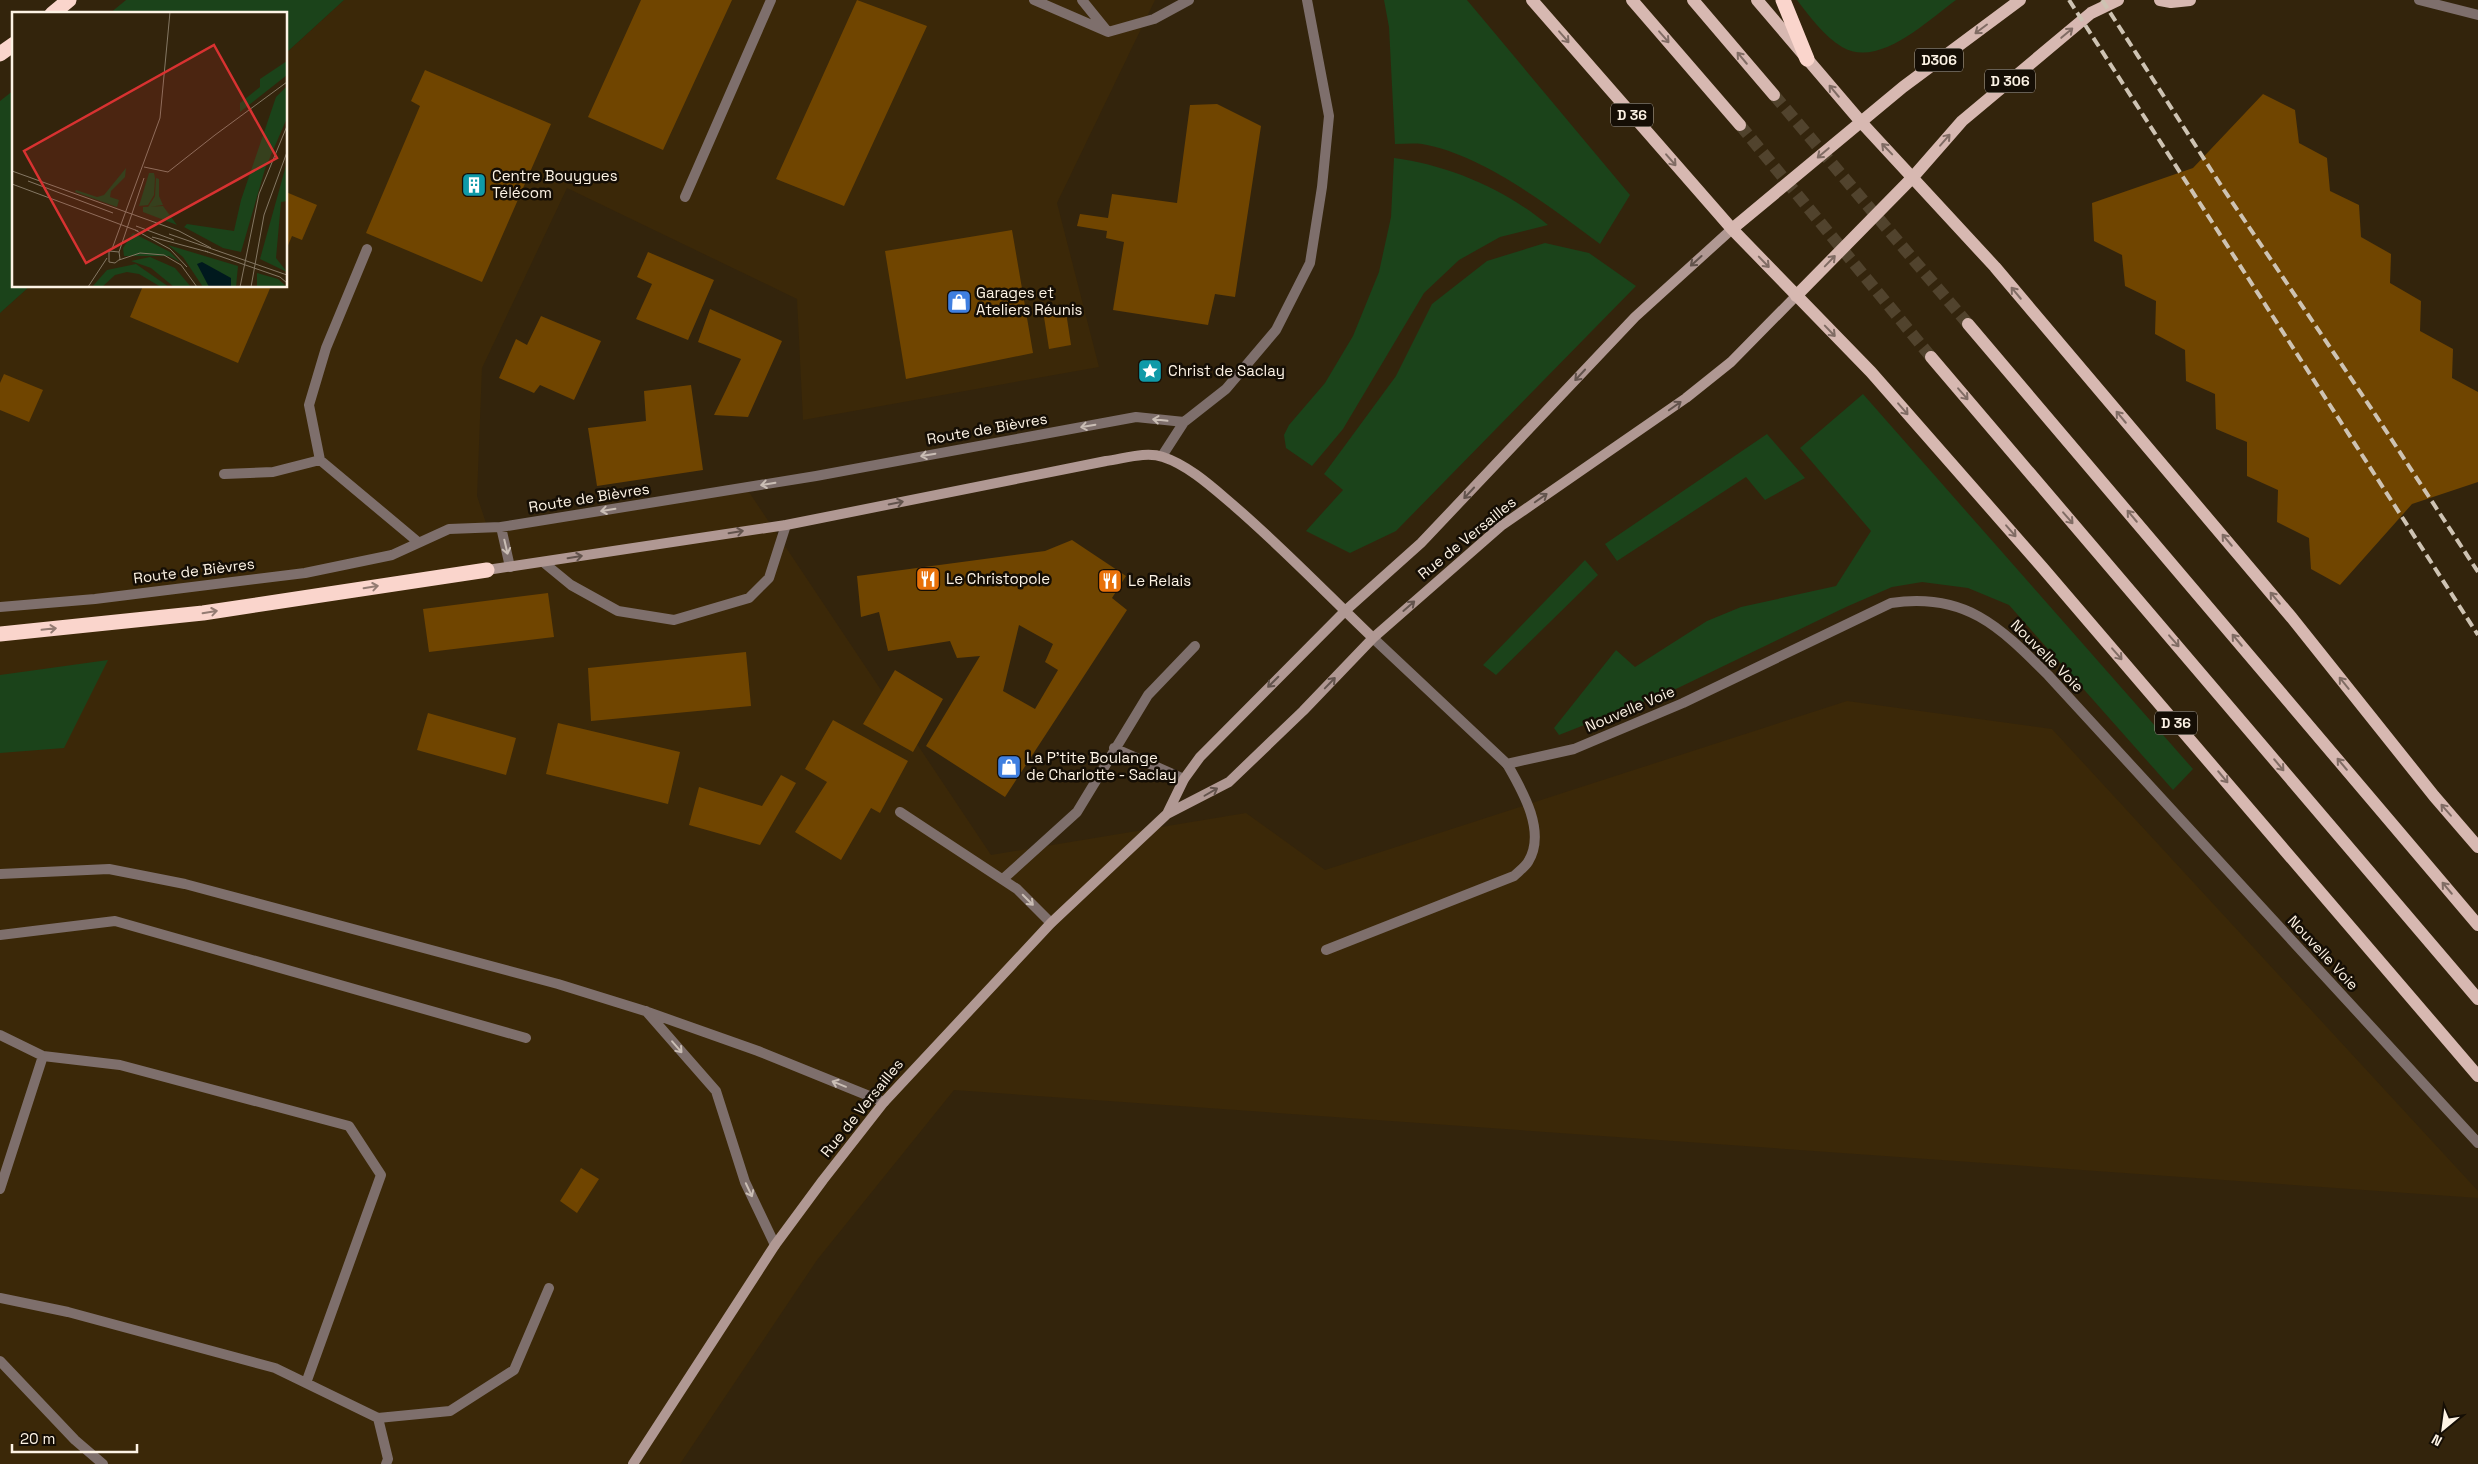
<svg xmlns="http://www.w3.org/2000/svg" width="2478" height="1464" viewBox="0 0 2478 1464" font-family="'Space Grotesk',sans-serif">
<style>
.built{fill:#3b2808}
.green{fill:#1b431a}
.building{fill:#704500;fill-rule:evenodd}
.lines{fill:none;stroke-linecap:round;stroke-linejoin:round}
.primary-tunnel{stroke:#51432d;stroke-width:12;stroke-dasharray:12 6;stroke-linecap:butt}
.lane{stroke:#7e6f6c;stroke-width:10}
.street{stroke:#7e6f6c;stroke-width:10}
.secondary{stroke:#b09893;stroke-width:10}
.primary{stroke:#d7b8b1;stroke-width:12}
.highway{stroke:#fad5cc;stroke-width:15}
.rail{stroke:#cec3b3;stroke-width:4;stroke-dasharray:10 5;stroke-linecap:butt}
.oneway{stroke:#806c64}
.oneway2{stroke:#62534c}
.oneway3{stroke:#cabeb5}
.oneway4{stroke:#937b72}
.labels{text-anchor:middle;stroke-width:5;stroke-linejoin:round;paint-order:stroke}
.shield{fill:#150e05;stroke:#b7aea2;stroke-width:1}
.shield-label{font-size:14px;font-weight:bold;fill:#fdf3e5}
.poi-label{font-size:15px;fill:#fdf3e5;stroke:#150e05;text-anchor:start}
.street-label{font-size:15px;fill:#fdf3e5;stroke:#150e05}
.inset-road{fill:none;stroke:#847763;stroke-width:1}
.view{fill:#d83231;fill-opacity:0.15;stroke:#d83231;stroke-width:2.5}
.inset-edge{fill:none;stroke:#fdf3e5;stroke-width:2.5}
</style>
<rect width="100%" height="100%" fill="#33240c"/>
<path class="built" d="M344,0h811l-98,203 42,164 -296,53 -6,-121 -230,-111 -85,180 -5,128 10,30 256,-43 248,372 255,-42 79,57 522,-169 205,28 426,462v7l-1524,-108 -137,170 -137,204h-680v-1151l30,-27h256v-233z"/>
<path class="green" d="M126,0h218l-58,53v-39h-177z
M1384,0h83l163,195 -30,49c-48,-36 -118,-90 -178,-100 -9,-1 -18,0 -27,0l-6,-117z
M1797,0h159c-28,20 -77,69 -114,47 -18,-11 -32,-30 -45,-47z
M14,90v196h16l-30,27v-212z
M1394,158c54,7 111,31 154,67l-48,12 -41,23 -35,33 -81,136 -31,37 -26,-18 -2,-13 5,-10 36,-42 28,-47 26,-64 12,-55z
M1545,243l44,10 47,33 -240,245 -46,22 -44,-22 37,-41 -19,-16 72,-98 36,-72 55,-43z
M1863,394l330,375 -20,21 -164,-185 -41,-17 -46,-6 -30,5 -46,20 -168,81 -119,47 -5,-7 62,-78 19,17 72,-46 34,-14 95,-21 35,-55 -71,-83z
M1767,434l38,44 -40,22 -19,-23 -129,84 -12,-17z
M1585,560l13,15 -102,100 -13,-10z
M108,660l-44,88 -64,5v-78z"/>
<path class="building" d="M641,0h91l-69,150 -75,-33z
M857,0l70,26 -83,180 -68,-27z
M425,70l126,54 -69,158 -116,-49 54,-127 -9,-5z
M2263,94l32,16 4,33 28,15 3,33 29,14 2,32 30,17 -1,29 31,18 -1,30 33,18 -1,29 26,14v90l-66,22 -72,81 -29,-16 -2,-31 -32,-16 1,-32 -31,-14v-34l-31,-13 -1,-35 -29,-13 -1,-31 -30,-16 1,-33 -31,-15 -3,-31 -28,-14 -2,-38 101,-35z
M1217,104l44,22 -26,171 -20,-3 -7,31 -95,-15 11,-68 -18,-4 1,-7 -30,-5 3,-12 28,4 4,-24 65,9 13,-98z
M286,192l31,13 -15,35 -10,-4 -6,14z
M1012,230l21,123 -127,26 -21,-128z
M648,252l66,28 -26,60 -52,-21 16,-35 -15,-7z
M143,286h128l-33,77 -108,-46z
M710,309l72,32 -34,76 -34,-2 27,-56 -43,-17z
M1066,312l5,33 -22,4 -5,-32z
M541,316l60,25 -27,59 -34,-15 -6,8 -35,-15 17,-39 11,6z
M4,374l39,16 -14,32 -29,-12v-27z
M691,385l12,85 -106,16 -9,-58 58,-7 -2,-30z
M1072,540l54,36 -14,22 15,12 -122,187 -79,-51 54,-90 -23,2 -7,-17 -62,10 -9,-39 -18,5 -4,-41 188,-25zM1019,625l34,19 -8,18 13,8 -23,39 -32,-18z
M548,593l6,44 -125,15 -6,-43z
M746,652l5,54 -160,15 -3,-53z
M895,670l48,29 -30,53 -50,-28z
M428,713l88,25 -10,37 -89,-25z
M833,720l75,41 -28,52 -9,-5 -30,52 -46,-28 32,-50 -22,-13z
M558,723l122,29 -12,52 -122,-30z
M781,775l15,8 -36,62 -71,-20 10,-38 63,19z
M581,1168l18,11 -22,34 -17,-12z"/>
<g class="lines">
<path class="primary-tunnel" d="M1774,95l194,229
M1740,125l191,232"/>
<path class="lane" d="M1034,0l74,32 46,-13 35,-19
M1082,0l25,31
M2419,0l59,15
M685,197l86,-197
M367,249l-41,99 -17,57 11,55 98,82
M1162,456l22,-34 42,-33 50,-59 34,-67 12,-76 7,-71 -22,-116
M224,474l49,-2 47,-12
M501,527l9,40
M543,562l28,23 47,26 56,9 75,-22 20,-20 17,-53
M0,607l95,-8 210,-26 87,-18 57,-26 52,-2 315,-51 320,-59 48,5
M1114,748l70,31
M900,812l117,77 34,34
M0,874l109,-5 76,15 373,100 87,27 113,40 126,51
M1003,879l74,-67 71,-117 47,-49
M0,935l115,-14 411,117
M1326,950l188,-74c4,-4 11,-9 14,-14 19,-30 -6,-72 -21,-98
M646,1011l70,80 29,91 30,63
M0,1035l43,21 -43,133
M43,1056l77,9 229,61 32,49 -75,208
M0,1298l68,14 207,56 103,50 10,41 -2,5
M0,1361l75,79 28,24
M378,1418l72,-7 64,-41 35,-82"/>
<path class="street" d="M1373,638l134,126 67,-15 109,-46 208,-100c74,-11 108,23 157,72l430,468"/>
<path class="secondary" d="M487,570l299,-45 320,-64c17,-2 40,-10 57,-4 25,8 49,30 69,47 49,42 94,89 141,134
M1167,814l17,-35 16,-22 145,-146 76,-68 214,-226 97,-88
M633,1464l142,-219 48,-65 61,-78 167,-179 116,-109 62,-32 74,-71 70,-73 128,-112 185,-128 45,-36 65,-66"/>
<path class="primary" d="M1532,0l200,229 139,143 171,195 436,509
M1632,0l108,125
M1693,0l81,95
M1757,0l104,122 134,145 297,351 142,178 44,51
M2160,0l11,2 19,-2
M1732,229l171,-142 117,-87
M1796,296l117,-119 49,-56 129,-108 27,-13
M1968,324l510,601
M1931,357l547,642"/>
<path class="highway" d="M1783,0l24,59
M52,14l17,-14
M0,54l14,-10
M0,634l203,-21 284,-43"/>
<path class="rail" d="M2069,0l409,635
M2102,0l122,190 149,221 105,161"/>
</g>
<defs><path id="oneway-shaft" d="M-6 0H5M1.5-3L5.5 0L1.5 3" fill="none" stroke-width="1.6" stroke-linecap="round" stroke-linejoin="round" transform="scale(1.25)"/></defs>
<g class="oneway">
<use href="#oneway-shaft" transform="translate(1981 29) rotate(143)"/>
<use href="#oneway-shaft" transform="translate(2067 33) rotate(-40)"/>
<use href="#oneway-shaft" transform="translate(1564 37) rotate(49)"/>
<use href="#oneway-shaft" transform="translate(1664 37) rotate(49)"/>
<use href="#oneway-shaft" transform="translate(1742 58) rotate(-130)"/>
<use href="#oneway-shaft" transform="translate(1834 91) rotate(-130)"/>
<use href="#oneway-shaft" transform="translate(1945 140) rotate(-49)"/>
<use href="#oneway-shaft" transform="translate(1887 149) rotate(-134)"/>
<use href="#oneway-shaft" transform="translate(1823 153) rotate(140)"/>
<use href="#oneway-shaft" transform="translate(1671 160) rotate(49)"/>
<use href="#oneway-shaft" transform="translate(1830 261) rotate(-46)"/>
<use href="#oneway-shaft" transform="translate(1764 262) rotate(46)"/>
<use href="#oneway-shaft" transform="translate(2016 293) rotate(-130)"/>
<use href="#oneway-shaft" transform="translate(1830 331) rotate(46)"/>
<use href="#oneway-shaft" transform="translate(1963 394) rotate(49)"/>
<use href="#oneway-shaft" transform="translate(1903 409) rotate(49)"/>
<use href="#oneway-shaft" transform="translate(2121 417) rotate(-130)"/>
<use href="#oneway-shaft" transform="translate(2132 516) rotate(-130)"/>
<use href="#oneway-shaft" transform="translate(2068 518) rotate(49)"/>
<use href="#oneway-shaft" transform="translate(2011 531) rotate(49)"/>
<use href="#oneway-shaft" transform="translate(2227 540) rotate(-130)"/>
<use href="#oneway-shaft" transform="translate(2275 598) rotate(-130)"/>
<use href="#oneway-shaft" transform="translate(2237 640) rotate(-130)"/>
<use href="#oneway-shaft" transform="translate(2174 641) rotate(49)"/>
<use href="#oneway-shaft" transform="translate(2117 654) rotate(49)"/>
<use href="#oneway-shaft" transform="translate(2344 683) rotate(-129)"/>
<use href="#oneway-shaft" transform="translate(2342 764) rotate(-130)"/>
<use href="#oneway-shaft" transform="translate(2279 765) rotate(50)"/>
<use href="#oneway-shaft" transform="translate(2223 777) rotate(50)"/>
<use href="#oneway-shaft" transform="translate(2446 810) rotate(-131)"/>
<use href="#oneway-shaft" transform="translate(2447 888) rotate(-130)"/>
</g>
<g class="oneway2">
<use href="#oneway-shaft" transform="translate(1696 261) rotate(138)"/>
<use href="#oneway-shaft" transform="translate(1580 375) rotate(133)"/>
<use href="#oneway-shaft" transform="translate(1675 406) rotate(-35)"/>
<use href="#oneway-shaft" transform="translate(1469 493) rotate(133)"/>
<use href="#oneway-shaft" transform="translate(1541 498) rotate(-35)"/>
<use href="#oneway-shaft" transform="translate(896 503) rotate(-11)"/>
<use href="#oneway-shaft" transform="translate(736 532) rotate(-9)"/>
<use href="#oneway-shaft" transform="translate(575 557) rotate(-9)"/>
<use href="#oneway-shaft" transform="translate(1409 606) rotate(-41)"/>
<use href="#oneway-shaft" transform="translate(1273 682) rotate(135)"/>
<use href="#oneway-shaft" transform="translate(1330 683) rotate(-46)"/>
<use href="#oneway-shaft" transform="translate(1211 792) rotate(-30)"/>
</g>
<g class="oneway3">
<use href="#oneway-shaft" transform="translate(1160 420) rotate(-174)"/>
<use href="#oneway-shaft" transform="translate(1088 426) rotate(170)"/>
<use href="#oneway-shaft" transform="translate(928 455) rotate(170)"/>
<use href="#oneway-shaft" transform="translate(768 484) rotate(171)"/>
<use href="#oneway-shaft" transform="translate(608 510) rotate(171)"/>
<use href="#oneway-shaft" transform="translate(506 547) rotate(77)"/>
<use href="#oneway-shaft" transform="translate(1028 900) rotate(45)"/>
<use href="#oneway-shaft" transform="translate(677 1047) rotate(49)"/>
<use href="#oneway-shaft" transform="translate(839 1084) rotate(-158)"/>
<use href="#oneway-shaft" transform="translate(749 1190) rotate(65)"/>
</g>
<g class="oneway4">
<use href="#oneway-shaft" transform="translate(371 587) rotate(-9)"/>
<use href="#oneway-shaft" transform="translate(210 612) rotate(-9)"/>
<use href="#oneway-shaft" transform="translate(49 629) rotate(-6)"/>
</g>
<defs>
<symbol id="building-square" viewBox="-11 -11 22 22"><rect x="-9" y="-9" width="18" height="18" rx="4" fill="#0f9aa8" stroke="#150e05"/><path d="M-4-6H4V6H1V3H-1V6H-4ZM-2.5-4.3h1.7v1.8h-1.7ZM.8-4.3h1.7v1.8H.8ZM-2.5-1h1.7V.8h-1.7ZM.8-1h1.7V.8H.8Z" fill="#fff"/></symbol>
<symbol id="shop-square" viewBox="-11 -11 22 22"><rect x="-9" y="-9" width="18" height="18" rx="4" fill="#3f7fe0" stroke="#150e05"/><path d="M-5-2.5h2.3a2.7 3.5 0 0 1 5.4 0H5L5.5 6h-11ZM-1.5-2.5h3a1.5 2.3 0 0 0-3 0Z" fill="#fff"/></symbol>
<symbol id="sight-square" viewBox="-11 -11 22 22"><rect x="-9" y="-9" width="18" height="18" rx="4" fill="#0f9aa8" stroke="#150e05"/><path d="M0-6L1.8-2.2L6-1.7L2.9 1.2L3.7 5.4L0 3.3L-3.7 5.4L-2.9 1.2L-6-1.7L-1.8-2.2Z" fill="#fff"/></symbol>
<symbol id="restaurant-square" viewBox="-11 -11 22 22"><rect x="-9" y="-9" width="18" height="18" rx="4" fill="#e8710a" stroke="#150e05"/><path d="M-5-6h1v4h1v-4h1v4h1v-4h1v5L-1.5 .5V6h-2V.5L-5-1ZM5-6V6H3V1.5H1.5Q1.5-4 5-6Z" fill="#fff"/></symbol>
</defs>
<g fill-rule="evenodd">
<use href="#building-square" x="460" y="171" width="28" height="28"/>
<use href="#shop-square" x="945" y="288" width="28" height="28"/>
<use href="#sight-square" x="1136" y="357" width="28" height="28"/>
<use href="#restaurant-square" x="914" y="565" width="28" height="28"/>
<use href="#restaurant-square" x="1096" y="567" width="28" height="28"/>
<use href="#shop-square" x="995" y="753" width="28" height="28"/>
</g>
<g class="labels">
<g class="shield">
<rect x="1915" y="48.5" width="48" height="23" rx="4"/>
<rect x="1985" y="69.5" width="50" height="23" rx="4"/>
<rect x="1611" y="103.5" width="42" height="23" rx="4"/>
<rect x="2155" y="711.5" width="42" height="23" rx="4"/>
</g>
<g class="shield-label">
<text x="1939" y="65">D306</text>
<text x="2010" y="86">D 306</text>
<text x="1632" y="120">D 36</text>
<text x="2176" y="728">D 36</text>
</g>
<g class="poi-label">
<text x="492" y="181">Centre Bouygues<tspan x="492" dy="17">Télécom</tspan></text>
<text x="976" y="298">Garages et<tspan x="976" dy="17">Ateliers Réunis</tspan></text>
<text x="1168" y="376">Christ de Saclay</text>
<text x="946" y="584">Le Christopole</text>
<text x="1128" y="586">Le Relais</text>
<text x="1026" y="763">La P'tite Boulange<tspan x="1026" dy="17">de Charlotte - Saclay</tspan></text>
</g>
<g class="street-label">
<text transform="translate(987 429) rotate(-10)" y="5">Route de Bièvres</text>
<text transform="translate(589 498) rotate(-9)" y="5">Route de Bièvres</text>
<text transform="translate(1467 538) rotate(-39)" y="5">Rue de Versailles</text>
<text transform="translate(194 571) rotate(-7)" y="5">Route de Bièvres</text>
<text transform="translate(2047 656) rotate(45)" y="5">Nouvelle Voie</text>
<text transform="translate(1630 709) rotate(-23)" y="5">Nouvelle Voie</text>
<text transform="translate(2323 953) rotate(47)" y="5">Nouvelle Voie</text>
<text transform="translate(862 1108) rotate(-51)" y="5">Rue de Versailles</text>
</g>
</g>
<g transform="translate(12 12)">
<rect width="275" height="275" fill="#33240c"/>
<path d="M275,49v14l-47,37v-9l20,-16v-8zM275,74v32l-22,51 -24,83 -18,-4 -39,-21 3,-3 47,7 7,-31 35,-103zM275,150v39l-6,1 -5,56 11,14 -27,-13zM114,156l-1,9 -14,14 -1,6 9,3 -2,7 -42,-15 1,-2 21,7 7,-2zM137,161h5l1,5 -1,17 -6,10 -9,1zM144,166l3,1v17l4,9 -15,2 7,-11zM151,194l14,19 -34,-13v-5zM121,221l37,19 10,10 -11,-6h-45l-1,-8zM156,233l70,21 -2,21h-33l-20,-30zM138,245l25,11 16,19h-17l-23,-19 -20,-7zM124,252l33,23h-8l-22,-13 -12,-2 -12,3 -13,12h-10l15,-17zM245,261l21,6 9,8h-30z" fill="#1b431a"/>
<path d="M190,250l29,16v9h-22l-12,-23z" fill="#00191e"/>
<path class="inset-road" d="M203,123l72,-53M132,155l24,5 47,-37M0,159l167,60 32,17M16,169l85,32M0,172l126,47M124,214l38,14M123,218l35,19 17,18M157,222l118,41M140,225l56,15M100,237l48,-131 10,-106M193,239l75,26 7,6M107,240l-10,-1v11l6,1 5,-4 -1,-7 25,-74M107,248l21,-7 24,2 17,10 16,22M76,275l19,-29M228,275l19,-93 28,-68M239,275l13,-72 23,-63"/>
<path class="view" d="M202,33l63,113 -191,105 -62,-112z"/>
<rect width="275" height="275" class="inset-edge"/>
</g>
<g transform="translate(2443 1429) rotate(209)" stroke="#150e05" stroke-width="4" paint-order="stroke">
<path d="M0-4L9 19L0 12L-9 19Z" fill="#fdf3e5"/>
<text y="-8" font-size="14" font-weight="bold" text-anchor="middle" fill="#fdf3e5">N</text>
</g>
<path d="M12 1444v8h125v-8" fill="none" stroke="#fdf3e5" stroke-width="2.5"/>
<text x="20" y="1444" font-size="15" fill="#fdf3e5" stroke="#150e05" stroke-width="4" paint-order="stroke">20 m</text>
</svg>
